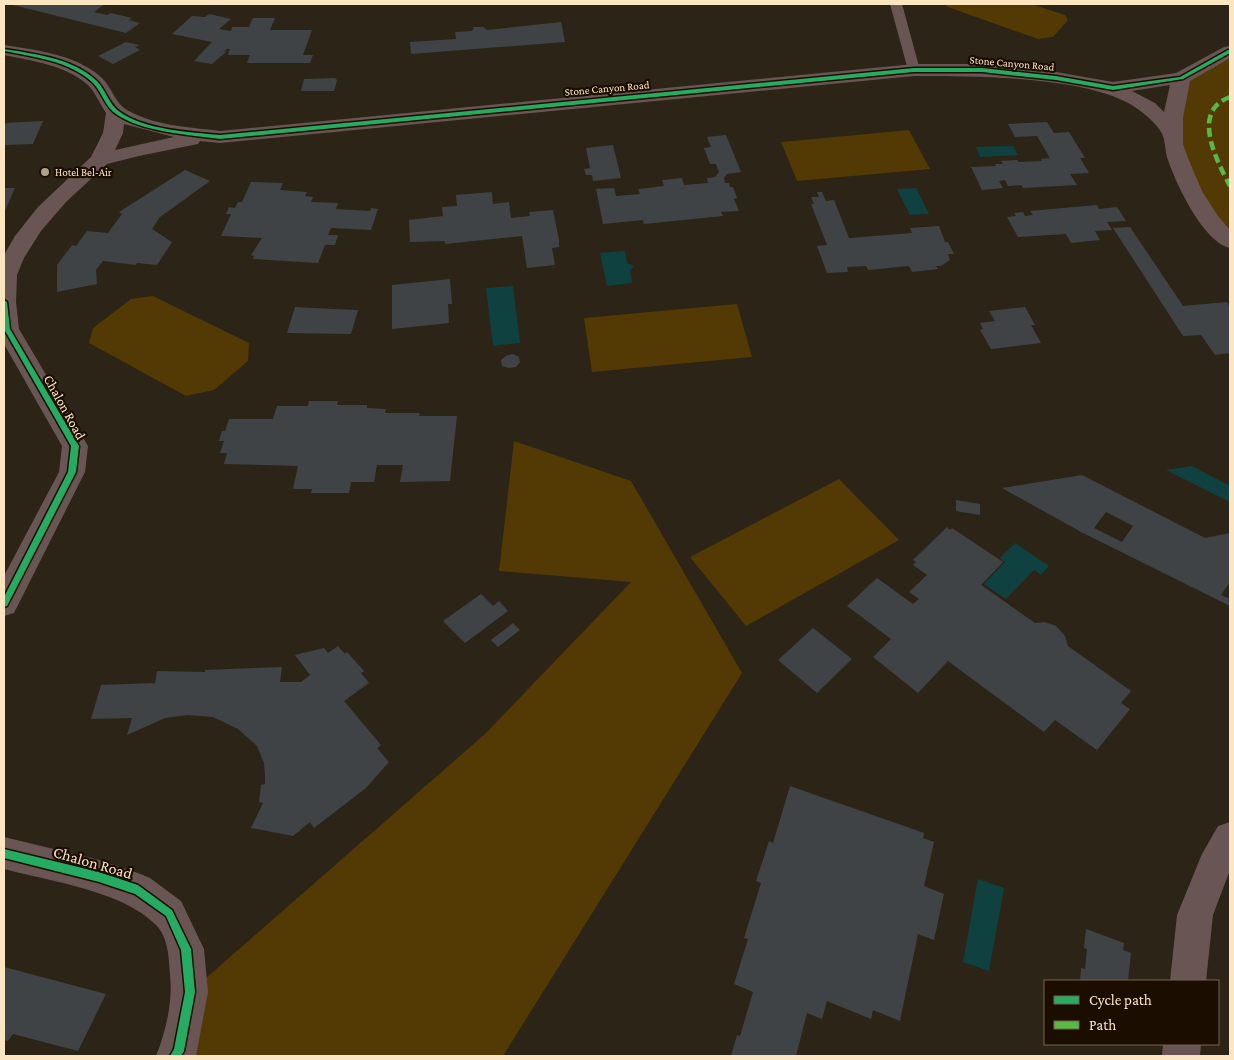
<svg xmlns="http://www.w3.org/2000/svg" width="1234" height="1060" viewBox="0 0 1234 1060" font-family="'Crimson Pro',serif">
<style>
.green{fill:#533904}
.water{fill:#104141}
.building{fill:#404346;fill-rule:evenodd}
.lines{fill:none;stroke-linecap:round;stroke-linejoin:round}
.lane{fill:#695553;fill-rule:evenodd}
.street{fill:#695553;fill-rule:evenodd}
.quiet{stroke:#58b947;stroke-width:4.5;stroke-dasharray:9 4.5;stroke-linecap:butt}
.cycleway-casing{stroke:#1b0e00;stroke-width:3}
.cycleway{fill:#26ab63;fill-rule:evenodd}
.poi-dot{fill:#b3a185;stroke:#1b0e00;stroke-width:2}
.labels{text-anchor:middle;stroke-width:4.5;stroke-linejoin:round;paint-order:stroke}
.far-street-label{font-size:11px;fill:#fce5c1;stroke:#1b0e00}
.far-poi-label{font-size:11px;fill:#fce5c1;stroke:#1b0e00;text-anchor:start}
.street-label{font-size:14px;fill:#fce5c1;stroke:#1b0e00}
.near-street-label{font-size:16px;fill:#fce5c1;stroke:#1b0e00}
</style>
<rect width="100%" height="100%" fill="#2c2416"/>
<path class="green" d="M945,4h86l34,11 3,5 -15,17 -15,2 -90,-32z
M1230,51v190l-6,-4 -45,-74 2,-85z
M909,130l21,39 -133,12 -16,-39z
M153,296l96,47 -1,18 -34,29 -28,6 -97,-53 4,-15 38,-29z
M737,304l15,53 -160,15 -8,-54z
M514,441l117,40 111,192 -239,383h-328l4,-5 11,-59 295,-258 146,-152 -132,-11z
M839,479l60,61 -153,86 -56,-69z"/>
<path class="water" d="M1013,146l5,9 -38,2 -4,-10z
M916,188l13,26 -19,1 -13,-26z
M625,251l2,12 7,3 -4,5 2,12 -25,3 -7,-33z
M513,286l7,57 -27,3 -7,-58z
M1192,466l38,20v16l-64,-32z
M1015,543l34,23 -8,9 -7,-5 -28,29 -22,-15 21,-22 -5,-4z
M978,879l26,9 -15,83 -26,-9z"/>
<path class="building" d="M16,4h89l-11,8 13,3 4,-2 21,5 -3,2 11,3 -14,10 -113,-28z
M209,14l22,5 -12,10 12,2 1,-4h17l4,-9h22l-5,12h42l-9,25h10l-3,8h-63l3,-8h-22l2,-6h-3l-3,2h3l-15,13 -18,-3 18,-19 -40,-8 20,-18 13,1z
M561,22l4,20 -154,12 -1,-12 46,-3 -1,-7 17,-1 2,-4h9l4,3z
M126,42l13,3 -4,2 5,3 -27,14 -15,-8z
M335,78l2,2 -3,11h-33l3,-12z
M43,121l-10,23 -29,1v-22z
M1047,122l7,11 15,-1 16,26h-5l9,15 -19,1 7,11 -54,3 -2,-3 -13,1 -3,-6 -6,1 4,7 -21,2 -11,-23 25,-1 -1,-2h8l-2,-3 16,-1 2,2 23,-1 -1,-2 9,-1 -13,-22 -22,1 -7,-13z
M726,135l15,37 -14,2 -3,4 1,5h4l1,4h3l4,11 -3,1 5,12 -18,1 2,4 -79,8 -1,-4 -40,4 -7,-35 18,-1 2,8 24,-2 -2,-5 26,-3 -2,-6 20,-2 2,7 24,-2 -1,-5 8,-1 4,-5 -3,-8h-6l-6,-16 7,-1 -4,-10z
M613,145l8,33 -28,3 -1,-6h-6l-2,-6 6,-1 -4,-20z
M185,170l25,11 -50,36 -8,12 20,13 -15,23 -20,-2 -1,2 -33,-4 -7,9 1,14 -40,8v-27l15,-20 4,1 11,-15 21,2 14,-19 -3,-2z
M251,182l32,1 -3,7 27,2 -2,4 8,1 -2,5 27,1 -2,6 34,2 1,-3 7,1 -7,21 -40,-2 -3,7h10l-3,10h-10l-7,18 -65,-4 1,-3 -3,-1 11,-17 -41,-2 10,-22h-5l3,-7 6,1 3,-6h4z
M4,188h11l-11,25z
M492,192l1,12 16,-2 2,16 19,-2 -1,-4 24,-2 6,30v7l-7,1 3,17 -28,3 -5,-32 -77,8v-3l-35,1 -1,-22 34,-4 -1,-9 15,-1 -1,-11z
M817,192h5l4,9 8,-1 15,38 63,-5 -2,-5 29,-2 6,16h3l6,12h-6l2,6 -9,6h-5l2,3 -26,3 -3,-6 -41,4 -2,-4 -19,1 1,5 -21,1 -10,-27 10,-1 -16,-41h3l-3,-7h8z
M1097,205l2,4 18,-2 9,14 -19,1 5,8 -17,1 5,9 -29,3 -5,-9 -48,3 -11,-20 9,-1 -2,-3 9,-1 2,4 8,-1 -3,-4z
M1130,227l53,79 44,-4 3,5v46l-15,2 -14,-20 -18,1 -70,-108z
M450,279l2,25h-4l1,19 -57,6v-44z
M295,307l17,1 46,2 -7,24 -64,-1z
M1025,307l10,18h-4l10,18 -50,6 -11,-19 3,-1 -3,-6 15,-2 -6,-10z
M513,354l6,3 1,5 -4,5 -7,1 -7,-2 -1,-6 5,-4z
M309,401h29l-1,4h30v3l19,1 -1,4h35l-1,3h38l-7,65 -50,1 3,-17h-26l-3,17h-23l-2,11h-38l1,-4h-19l5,-23 -74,-2 3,-11h-7l4,-12h-5l3,-10h3l4,-12h44l4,-13h31z
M1082,475l123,63 25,-5v49l-9,13 9,4v7l-147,-73 -81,-45zM1106,512l27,14 -11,16 -28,-14z
M956,500l24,4v11l-24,-4z
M947,527l3,3 2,-2 51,34 -22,23 54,38 10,-1 11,4 9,10 3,10 63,45 -10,12 9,6 -33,41 -42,-30 -11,12 -96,-71 -30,32 -45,-36 18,-18 -44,-33 30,-28 36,26 6,-5 -10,-7 18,-17 -14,-10 3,-3 -3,-2z
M481,594l12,12 6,-5 9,10 -43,32 -22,-22z
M513,623l7,7 -22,17 -7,-7z
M813,628l39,31 -35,34 -39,-33z
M338,646l7,8 2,-2 17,19 -3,2 8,10 -25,18 37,44 -4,3 12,14 -23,26 -52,40 -4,-6 -17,14 -42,-8 12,-25 -4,-1 2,-17 4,-1v-9l-1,-12 -7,-17 -19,-17 -25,-12 -25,-2 -23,3 -38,17 5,-17 -41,1 10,-34 54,-2 2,-12 48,1v-2l77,-3 -2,15h21l9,-7 -15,-20 29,-7 4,5z
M790,786l134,47 -1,5 11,4 -10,44 20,8 -10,46 -16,-6 -18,87 -27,-11 -2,9 -44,-18 -5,18 -15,-6 -11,43h-65l6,-21 3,1 13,-44 -19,-8 14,-45 -4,-1 17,-55 -5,-2 13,-40 4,2z
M1086,929l38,14 -1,7 8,3 -3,28h-48l1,-13 4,1 2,-20 -3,-1z
M4,967l102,27 -28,57 -65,-17 -5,7 -4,-1z"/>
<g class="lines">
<path class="lane" d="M890,4h12l18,66 -2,3h-8l-2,-3z"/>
<path class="street" d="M4,45c32,5 76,10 100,35 8,9 12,24 23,30 28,16 62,17 93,21l694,-67h68l74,8 57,10 63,-9 48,-26 6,-1v12l-40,23 -7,37v26l5,14 14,33 16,25 12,14v18c-27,-6 -55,-66 -63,-91 -2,-7 -2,-20 -6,-25 -4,-7 -12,-14 -18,-19 -42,-38 -173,-37 -229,-37l-694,67 -20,-2 -2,3 -59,12 -32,8 -41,38 -25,29 -17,27 -7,17 -1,27 3,27 69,117 -3,26 -71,141 -10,3v-40l55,-104 3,-26 -58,-102v-89l11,-19 23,-29 53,-50 12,-24 3,-20c-6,-9 -10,-19 -17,-27 -22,-21 -57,-25 -85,-31zM1170,85l-6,27 -9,-9 -23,-12zM124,124l50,13 -59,13 8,-17z
M1230,822v48l-17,45 -7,66h-36l7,-66 25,-61 16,-28z
M4,837l95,23 39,13 12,5 31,23 23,48 4,43 -12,64h-40c10,-25 17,-55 14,-81 -1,-17 -2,-38 -14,-50 -33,-34 -107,-44 -152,-56z
M1163,1044h38l-1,12h-38z"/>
<path class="quiet" d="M1230,97c-40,14 -13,64 0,89"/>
<defs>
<path id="cycleway" d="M4,49c31,5 69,9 93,32 9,9 12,24 23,31 25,18 70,20 100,23l694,-67h68l74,8 57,10 67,-9 48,-27h2v3l-47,26 -70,11 -57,-10 -74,-8h-68l-694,67c-30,-4 -79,-7 -104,-25 -11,-7 -14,-22 -23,-31 -23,-22 -59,-26 -89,-32z
M4,300l3,2 3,27 69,117 -3,26 -69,134 -3,1v-10l64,-125 3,-26 -67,-117z
M4,849l95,23 39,13 34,25 19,39 4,43 -11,59 -3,5h-11l4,-7 11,-57 -4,-42 -15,-34 -31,-22 -36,-12 -95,-24z"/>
</defs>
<use href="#cycleway" class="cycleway-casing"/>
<use href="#cycleway" class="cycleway"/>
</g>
<circle class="poi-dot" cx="45" cy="172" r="5"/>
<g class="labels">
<g class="far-street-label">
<text transform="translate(1012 63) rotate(5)" y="4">Stone Canyon Road</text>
<text transform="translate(607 88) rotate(-5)" y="4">Stone Canyon Road</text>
</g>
<g class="far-poi-label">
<text x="55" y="176">Hotel Bel-Air</text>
</g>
<g class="street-label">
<text transform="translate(65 407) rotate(61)" y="5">Chalon Road</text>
</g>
<g class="near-street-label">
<text transform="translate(93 862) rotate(16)" y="6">Chalon Road</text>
</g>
</g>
<rect width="1234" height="1060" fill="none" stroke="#fce5c1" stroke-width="10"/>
<rect x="1044" y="980" width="175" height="65" fill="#1b0e00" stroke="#75644d"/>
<rect x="1054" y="996" width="25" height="8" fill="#26ab63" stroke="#75644d"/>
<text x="1089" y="1005" font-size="15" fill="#fce5c1">Cycle path</text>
<rect x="1054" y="1021" width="25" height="8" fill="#58b947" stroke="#75644d"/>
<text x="1089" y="1030" font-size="15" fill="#fce5c1">Path</text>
</svg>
